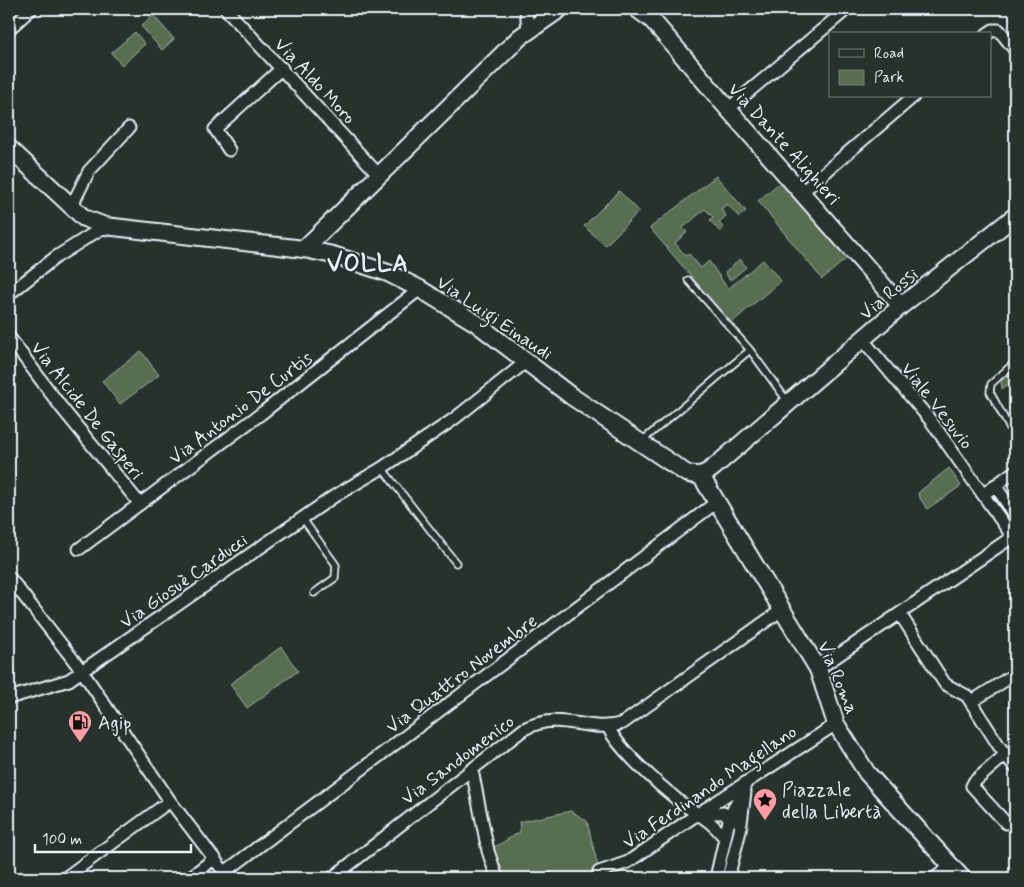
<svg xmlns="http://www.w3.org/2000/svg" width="1024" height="887" font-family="Mynerve,sans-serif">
<rect width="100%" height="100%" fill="#26332d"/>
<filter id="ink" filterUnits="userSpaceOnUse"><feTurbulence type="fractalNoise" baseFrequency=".02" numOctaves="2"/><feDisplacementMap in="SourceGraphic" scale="10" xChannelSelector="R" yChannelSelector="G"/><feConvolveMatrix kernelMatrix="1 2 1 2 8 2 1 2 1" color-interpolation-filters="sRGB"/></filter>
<g filter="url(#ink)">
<path fill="#596e51" stroke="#a0b0a4" d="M153,15l21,24 -12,11 -21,-24z
M135,32l10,12 -23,21 -11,-12z
M793,171l66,77 -37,31 -64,-78z
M716,176l30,35 -7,6 -12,-13 -6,5 5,7 -7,6 4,6 -3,4 -10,-12 3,-3 -8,-8 -22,19 4,4 -12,11 11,13 3,-2 12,14 8,-7 19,28 35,-29 18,21 -50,42 -81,-95z
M619,191l20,20 -34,35 -21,-20z
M740,259l6,8 -14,12h-3l-4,-7z
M141,351l18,24 -39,29 -18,-23z
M1015,369v10l-13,10 -1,-9z
M949,468l12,18 -34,23 -9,-14 1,-3z
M281,647l17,24 -51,37 -17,-24z
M571,811l16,10 12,50 14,-3 5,10h-131l1,-27 32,-19 -1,-10z"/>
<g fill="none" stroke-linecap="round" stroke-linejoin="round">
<g stroke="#e8f1f8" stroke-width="9">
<path id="lane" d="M688,280l62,70 38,52
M1015,362l-24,22 -1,8 25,46
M642,441l108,-91
M382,468l74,95
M303,519l33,46 -1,13 -21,15"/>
</g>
<g stroke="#e8f1f8" stroke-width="15">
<path id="street" d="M226,9l153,166
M526,9l2,21
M9,29l22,-20
M987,34l6,-4h6l16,20
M728,109l119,-100
M229,150l-14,-21 67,-61
M802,192l112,-96
M71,207l18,-36 40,-43
M9,294l47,-37 49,-31
M9,337l52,70 79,97
M863,340l68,81 84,119
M995,485l20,30
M984,494l31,-23
M79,549l183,-136 158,-124
M9,577l73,94 88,130 58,76
M900,614l45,70 22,12 32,50 16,21
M818,669l197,-134
M9,698l60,-18 13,-9 251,-174 49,-29 72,-49 73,-58
M971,702l44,-28
M608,727c11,23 52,59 72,75 18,13 30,17 45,36
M1006,754l-32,28 -2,4 34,37
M472,770l16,81 9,27
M700,813h23l11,7
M225,872l493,-371
M599,872l29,-10 71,-49 137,-89
M65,878l105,-77
M189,878l26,-20
M332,878l192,-149c38,-20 64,6 99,-6l160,-114
M716,878l14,-62 16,-33
M728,878l12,-47 5,-39
M935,878l16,-12"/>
</g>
<g stroke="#e8f1f8" stroke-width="20">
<path id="secondary" d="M637,9l15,11 76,89 173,197
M9,148l75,70 21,8 199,23 29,6 55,18 32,16 56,34 95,73 115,77c12,4 18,2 27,-5l188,-162 114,-90
M304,249l216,-212 40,-28
M701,476l117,193 18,55 31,49 95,105"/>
</g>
<path stroke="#e8f1f8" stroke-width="2" stroke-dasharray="5 4" stroke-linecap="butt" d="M540,878l9,-6 7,2 3,4
M578,878l12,-3"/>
<use href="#lane" stroke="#26332d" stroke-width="5.5"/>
<use href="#street" stroke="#26332d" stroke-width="11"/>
<use href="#secondary" stroke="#26332d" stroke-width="16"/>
</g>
</g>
<defs>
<g id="fuel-pin" transform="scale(1.25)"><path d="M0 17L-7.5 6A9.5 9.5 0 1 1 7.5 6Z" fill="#ff9aa2" stroke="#26332d"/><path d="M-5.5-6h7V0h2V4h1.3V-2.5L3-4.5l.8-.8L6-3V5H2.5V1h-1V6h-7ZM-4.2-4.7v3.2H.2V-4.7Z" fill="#111"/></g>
<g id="sight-pin" transform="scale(1.25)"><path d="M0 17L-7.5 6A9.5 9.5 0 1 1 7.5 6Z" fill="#ff9aa2" stroke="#26332d"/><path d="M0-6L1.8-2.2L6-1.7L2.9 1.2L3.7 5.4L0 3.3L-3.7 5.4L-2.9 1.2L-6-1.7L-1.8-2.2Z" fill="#111"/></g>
</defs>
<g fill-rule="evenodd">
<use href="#fuel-pin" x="80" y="722"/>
<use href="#sight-pin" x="765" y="800"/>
</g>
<g text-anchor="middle" stroke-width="4" stroke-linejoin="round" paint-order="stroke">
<g font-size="19" fill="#e8f1f8" stroke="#26332d">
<text transform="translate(316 80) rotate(47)" y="7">Via Aldo Moro</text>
<text transform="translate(785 143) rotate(48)" y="7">Via Dante Alighieri</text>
<text transform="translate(888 293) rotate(-40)" y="7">Via Rossi</text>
<text transform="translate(495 317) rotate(34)" y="7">Via Luigi Einaudi</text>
<text transform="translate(938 405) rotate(52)" y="7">Viale Vesuvio</text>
<text transform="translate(240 407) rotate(-37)" y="7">Via Antonio De Curtis</text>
<text transform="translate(88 410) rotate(52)" y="7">Via Alcide De Gasperi</text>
<text transform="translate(183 580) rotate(-35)" y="7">Via Giosuè Carducci</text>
<text transform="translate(461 673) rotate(-37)" y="7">Via Quattro Novembre</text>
<text transform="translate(839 677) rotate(67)" y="7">Via Roma</text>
<text transform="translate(457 759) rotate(-37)" y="7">Via Sandomenico</text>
<text transform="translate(709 786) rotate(-34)" y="7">Via Ferdinando Magellano</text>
</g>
<g font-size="19" fill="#e8f1f8" stroke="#26332d" text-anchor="start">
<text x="98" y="729">Agip</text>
<text x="782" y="796">Piazzale<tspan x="782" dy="22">della Libertà</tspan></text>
</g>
<g font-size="24" font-weight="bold" letter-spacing="1" fill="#e8f1f8" stroke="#26332d">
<text x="368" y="271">VOLLA</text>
</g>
</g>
<rect width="1024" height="887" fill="none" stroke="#26332d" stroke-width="30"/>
<rect x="15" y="15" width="994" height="857" fill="none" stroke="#e8f1f8" stroke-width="2" filter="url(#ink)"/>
<rect x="829" y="32" width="162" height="65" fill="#26332d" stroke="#747f7e"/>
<rect x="839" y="49" width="25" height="8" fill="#26332d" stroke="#747f7e"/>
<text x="874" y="58" font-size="15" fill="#e8f1f8">Road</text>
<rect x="839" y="70" width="25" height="15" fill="#596e51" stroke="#747f7e"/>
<text x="874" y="82" font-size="15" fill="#e8f1f8">Park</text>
<path d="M35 844v8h156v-8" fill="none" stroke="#e8f1f8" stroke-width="2.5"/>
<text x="42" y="844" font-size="15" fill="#e8f1f8" stroke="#26332d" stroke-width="4" paint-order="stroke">100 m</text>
</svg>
